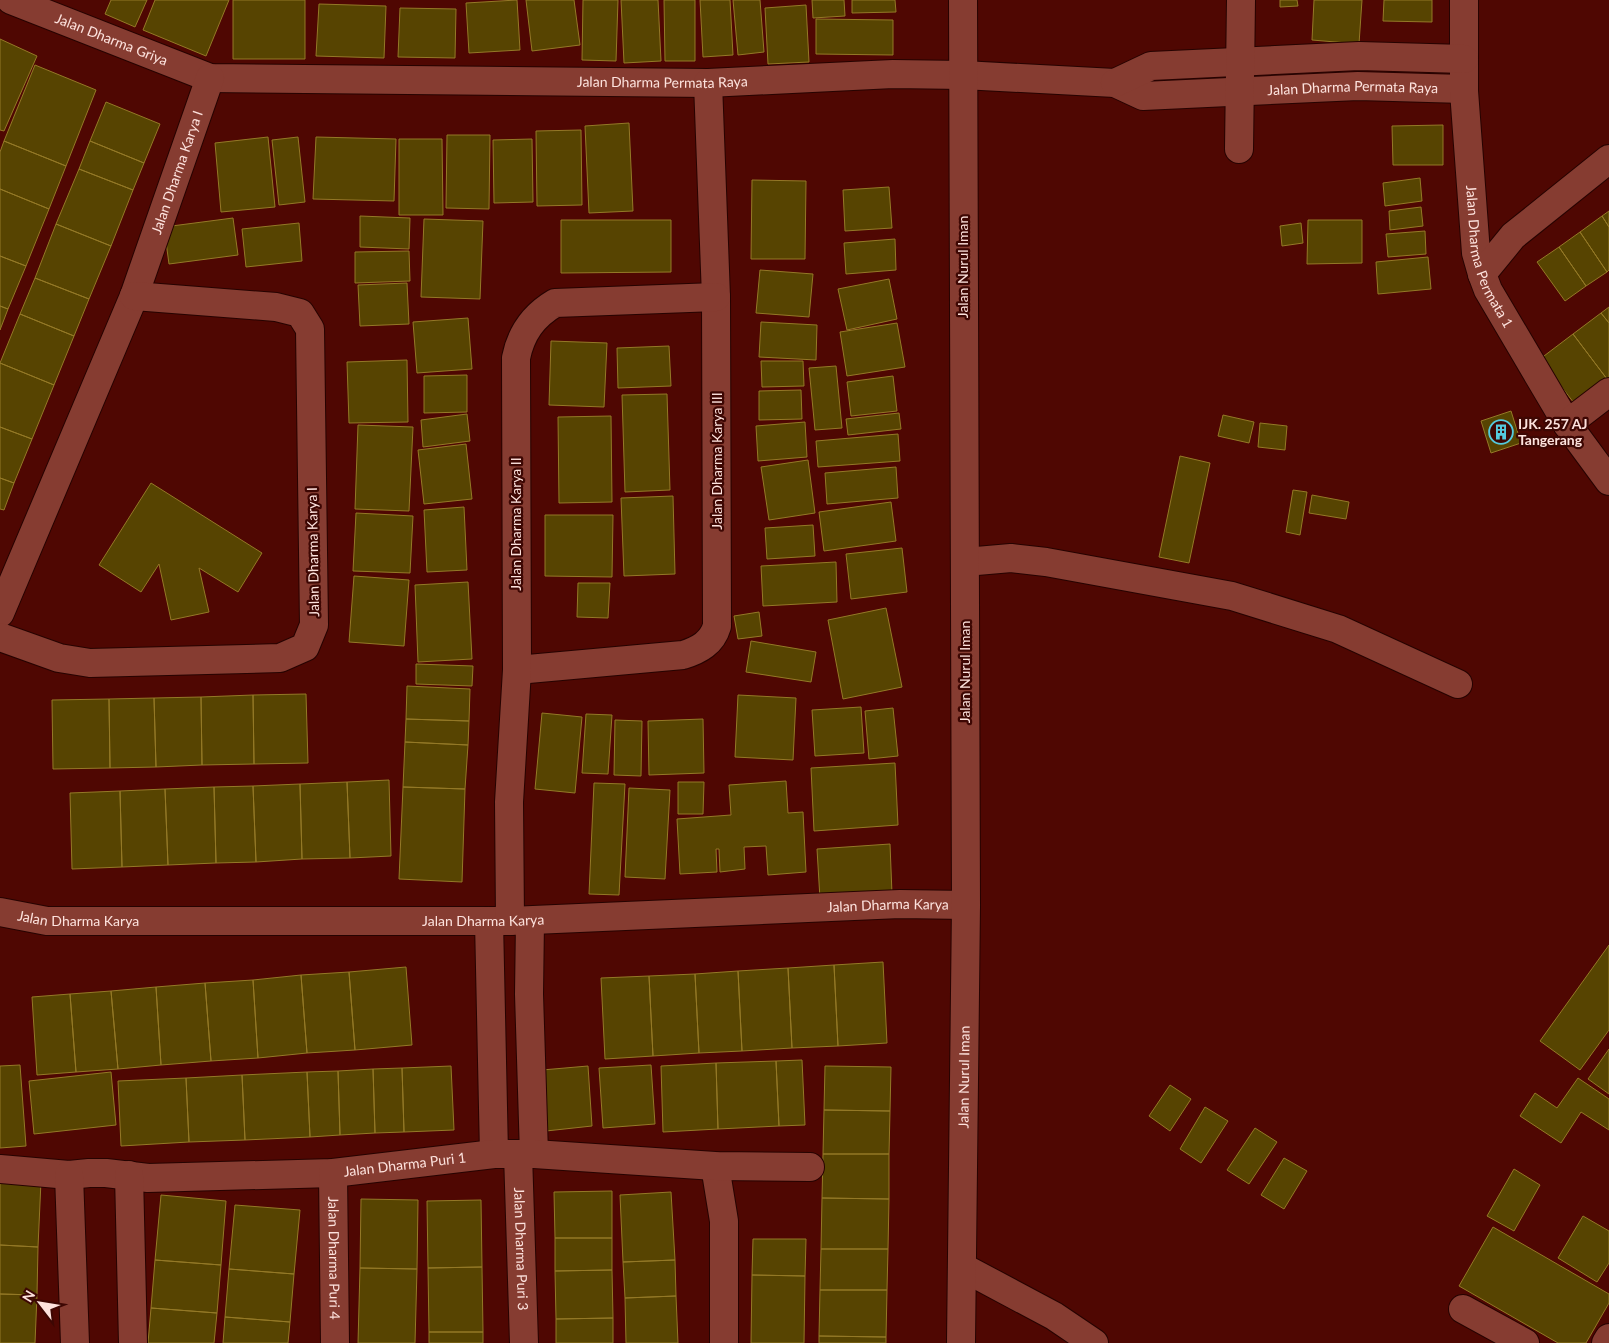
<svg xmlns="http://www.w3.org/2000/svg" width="1609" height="1343" font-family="Lato,sans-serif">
<rect width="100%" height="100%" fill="#4f0702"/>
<path fill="#574401" stroke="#947927" d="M111,0h36l-12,27 -30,-13z
M155,0h74l-23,56 -63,-26z
M233,0h72v59h-72z
M517,0l3,50 -51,3 -3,-50z
M526,0h48l6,45 -48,6z
M583,0h35l-2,61 -34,-1z
M621,0h37l3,61 -37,2z
M664,0h31v61h-30z
M700,0h30l3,55 -30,2z
M733,0h27l4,52 -26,3z
M812,0h32l1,16 -32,2z
M852,0h43l1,12 -44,1z
M1280,0h17l1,6 -18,1z
M1314,0h48l-3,44 -47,-4z
M1384,0h48v22l-49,-1z
M319,4l67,2 -2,52 -68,-2z
M806,5l3,57 -41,2 -3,-56z
M400,8l56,1 -1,49 -57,-1z
M816,19l77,1v35l-77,-1z
M0,39l37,17 -33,75 -4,-1z
M35,65l61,25 -30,76 -62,-25z
M106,102l54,22 -16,39 -54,-22z
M629,123l4,88 -44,2 -4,-87z
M1443,125v40h-50l-1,-39z
M581,130l1,75 -45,1 -1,-75z
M447,135h43l-1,74 -43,-1z
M268,137l7,70 -54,5 -6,-69z
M298,137l7,65 -26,3 -7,-65z
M316,137l80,2 -2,62 -81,-2z
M399,139h43l1,76h-44z
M532,139l1,63 -39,1 -1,-63z
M4,141l62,25 -17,43 -49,-20v-37z
M90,141l54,22 -11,27 -54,-21z
M79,169l54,21 -22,56 -55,-22z
M1420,178l2,23 -37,5 -2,-23z
M752,180l54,1 -1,78h-54z
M889,187l3,41 -47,3 -2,-41z
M0,189l49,20 -23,57 -26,-10z
M1421,207l2,19 -33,4 -1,-19z
M1609,211v16l-7,-11z
M360,216l50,2 -1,31 -49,-2z
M1602,216l7,11v43l-2,2 -27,-40z
M233,218l5,37 -69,9 -5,-37z
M424,219l59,2 -3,78 -59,-2z
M561,220h110v52l-110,1z
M1308,220h54v43l-55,1z
M299,223l3,38 -56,6 -4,-38z
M1301,223l2,20 -21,3 -2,-20z
M56,224l55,22 -22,53 -54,-21z
M1425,231l1,23 -38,3 -2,-23z
M1580,232l27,40 -21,14 -27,-39z
M895,239l1,31 -50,4 -2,-31z
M1559,247l27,39 -21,15 -28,-39z
M409,251l1,30 -55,2v-31z
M0,256l26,10 -18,43 -8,-3z
M1428,257l3,32 -53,5 -2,-32z
M760,270l53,4 -4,43 -53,-4z
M35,278l54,21 -15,37 -54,-22z
M889,279l8,40 -50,11 -9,-41z
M407,283l2,41 -49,2 -2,-41z
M0,306l8,3 -8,21z
M1609,307v16l-8,-10z
M1601,313l8,10v54l-2,2 -34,-45z
M20,314l54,22 -20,49 -54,-22z
M468,318l4,51 -55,4 -4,-51z
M761,322l56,3 -1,35 -57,-3z
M897,323l8,44 -58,9 -7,-44z
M1573,334l34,45 -33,24 -34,-44z
M551,341l56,2 -3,64 -55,-2z
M669,346l2,40 -53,2 -1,-40z
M407,360l1,62 -59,1 -2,-61z
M761,361h42l1,25 -42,1z
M0,363l54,22 -22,54 -32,-12z
M836,366l6,62 -27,2 -6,-62z
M467,375v37l-43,1v-37z
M893,376l4,35 -46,5 -4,-34z
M801,390l1,29 -43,1v-29z
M667,394l3,96 -45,2 -3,-97z
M1511,411l10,32 -30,10 -10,-32z
M899,413l2,16 -53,6 -2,-16z
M467,414l3,27 -47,6 -2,-27z
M1223,415l31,7 -5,21 -31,-7z
M611,416l1,86 -53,1 -1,-86z
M805,422l2,35 -49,4 -2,-35z
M1260,423l27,3 -2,24 -27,-3z
M358,425l55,2 -4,84 -54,-2z
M0,427l32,12 -18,44 -14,-5z
M898,434l2,27 -82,6 -2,-26z
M466,444l6,55 -48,5 -6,-54z
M1180,456l30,7 -21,100 -30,-6z
M808,460l7,53 -46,7 -8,-53z
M896,467l2,31 -71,6 -2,-31z
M0,478l14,5 -10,27 -4,-1z
M151,483l111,70 -24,39 -39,-24 10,44 -38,8 -12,-56 -18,28 -42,-27z
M1293,490l14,2 -7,43 -14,-3z
M1312,495l37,7 -3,17 -37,-6z
M673,496l2,78 -51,2 -3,-78z
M891,502l5,39 -72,10 -5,-39z
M464,507l3,63 -40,2 -3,-62z
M356,513l57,3 -3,57 -57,-2z
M545,515h68l-1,62 -67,-1z
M813,525l2,31 -48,3 -2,-31z
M902,548l5,44 -56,7 -5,-45z
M836,562l1,40 -74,4 -2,-40z
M354,576l55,4 -5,66 -55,-4z
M468,582l4,77 -54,3 -3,-77z
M578,583h32l-2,35 -31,-1z
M886,608l16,79 -59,12 -15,-79z
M759,612l3,24 -24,3 -4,-23z
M751,641l65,11 -5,30 -65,-10z
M416,664l57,2 -1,20 -56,-2z
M407,686l63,3 -1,32 -63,-2z
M306,694l2,69 -54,1 -1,-69z
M253,695l1,69 -52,1 -1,-68z
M738,695l58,3 -3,62 -58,-3z
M201,697l1,68 -46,2 -2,-69z
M154,698l2,69 -46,1 -1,-69z
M109,699l1,69 -57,1 -1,-69z
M861,707l3,46 -49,3 -3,-46z
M893,708l5,48 -29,3 -4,-48z
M542,713l40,4 -7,76 -40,-4z
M586,714l26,1 -4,59 -26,-1z
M406,719l63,2 -1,24 -63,-3z
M703,719l1,54 -55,2 -1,-54z
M615,720l27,1 -1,55 -27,-1z
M405,742l63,3 -3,44 -62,-2z
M895,763l3,62 -84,6 -3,-63z
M389,780l2,76 -41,2 -3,-76z
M786,781l2,32 15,-1 3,60 -38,3 -2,-29 -22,1 1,22 -25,3 -1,-23h-3l1,23 -37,2 -3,-55 54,-4 -2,-30z
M347,782l3,76 -48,1 -2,-75z
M678,782h26l-1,32h-25z
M594,783l31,1 -6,111 -30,-1z
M300,784l2,75 -46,3 -3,-76z
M253,786l3,76 -40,1 -2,-76z
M214,787l2,76 -48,2 -3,-76z
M403,787l62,2 -3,93 -63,-3z
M629,788l41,2 -5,89 -40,-2z
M165,789l3,76 -46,2 -2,-76z
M120,791l2,76 -50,2 -2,-76z
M890,844l2,50 -72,5 -3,-50z
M1609,945v85l-29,40 -40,-29z
M883,962l4,81 -49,3 -4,-81z
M834,965l4,81 -46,2 -4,-80z
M406,967l6,78 -57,5 -6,-78z
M788,968l4,80 -50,3 -4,-80z
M738,971l4,80 -43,2 -4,-79z
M349,972l6,78 -48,3 -6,-78z
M695,974l4,79 -46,3 -4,-80z
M301,975l6,78 -49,5 -5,-78z
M649,976l4,80 -48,3 -4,-81z
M253,980l5,78 -47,3 -6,-78z
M205,983l6,78 -50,4 -5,-78z
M156,987l5,78 -43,4 -7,-78z
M111,991l7,78 -42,3 -6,-78z
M70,994l6,78 -39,3 -5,-78z
M1609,1049v45l-21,-15z
M802,1060l3,65 -26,1 -3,-65z
M776,1061l3,65 -61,3 -2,-66z
M716,1063l2,66 -55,3 -2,-66z
M20,1065l6,81 -26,2v-82z
M651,1065l4,59 -52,4 -4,-60z
M451,1066l3,64 -50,2 -2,-64z
M588,1066l4,60 -46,5 -4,-61z
M825,1066l66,1 -1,44 -66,-1z
M402,1068l2,64 -29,1 -2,-64z
M373,1069l2,64 -35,2 -2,-64z
M338,1071l2,64 -30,2 -3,-65z
M111,1072l5,53 -82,9 -5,-53z
M307,1072l3,65 -65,3 -3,-65z
M242,1075l3,65 -56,2 -3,-64z
M186,1078l3,64 -68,4 -3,-65z
M1578,1078l31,21v31l-28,-18 -20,31 -41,-27 15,-23 22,15z
M1170,1085l21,14 -21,32 -21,-15z
M1205,1107l23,14 -27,42 -21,-14z
M824,1110l66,1 -1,43h-66z
M1255,1128l22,14 -28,42 -22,-14z
M823,1154h66v45l-67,-1z
M1284,1158l23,13 -23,38 -23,-14z
M1514,1169l26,16 -26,46 -27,-15z
M0,1180l41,1 -3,66 -38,-2z
M612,1191v47h-57l-1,-46z
M671,1192l4,68 -52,2 -3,-67z
M161,1195l65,6 -5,64 -66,-5z
M822,1198l67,1 -1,50h-67z
M361,1199l57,1 -1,69 -57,-1z
M481,1200l1,67 -54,1 -1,-67z
M235,1205l65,5 -6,64 -65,-5z
M1583,1216l26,15v32l-12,19 -39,-24z
M1493,1227l116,67v9l-23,40h-28l-99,-57z
M555,1238h57v32l-57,1z
M753,1239h53l-1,37 -53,-1z
M0,1245l38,2 -1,48 -37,-1z
M821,1249h67l-1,41h-67z
M155,1260l66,5 -4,48 -66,-5z
M675,1260l1,36 -51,2 -2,-36z
M482,1267l1,65h-54l-1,-64z
M360,1268l57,1 -2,74h-57z
M229,1269l65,5 -4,48 -65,-5z
M612,1270l1,48 -57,1 -1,-48z
M752,1275l53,1 -1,67h-53z
M820,1290h67l-1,47 -67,-1z
M0,1294l37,1 -2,48h-35z
M676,1296l2,47h-52l-1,-45z
M151,1308l66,5 -3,30h-66z
M225,1317l65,5 -2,21h-65z
M613,1318v25h-57v-24z
M429,1332h54v11h-54z
M819,1336l67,1v6h-67z"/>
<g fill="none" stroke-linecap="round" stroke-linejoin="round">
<g stroke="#260301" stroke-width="30">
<g id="minor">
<path id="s1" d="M11,0l199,78 498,5 185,-9 70,1 152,8 28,13 215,-10 106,3"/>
<path id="s2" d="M1464,0v91l12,162 6,21 6,16 79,134 42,57"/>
<path d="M1115,83l36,-17 208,-10 105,3"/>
<path d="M1239,149l2,-149"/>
<path d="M1482,274l31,-38 96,-77"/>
<path d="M1567,424l42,-32"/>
<path d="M965,562l46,-4 35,4 186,34 106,33 120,55"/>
<path id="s3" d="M0,613l134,-317 76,-218"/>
<path d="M0,637l59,21 31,5 190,-5 25,-11 9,-22 -4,-296 -10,-16 -24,-6 -142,-11"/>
<path d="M517,670l166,-15c16,-5 29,-12 34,-29l-1,-329 -8,-214"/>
<path id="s4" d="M0,912l47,9h463l390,-17 66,1"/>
<path d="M489,921l5,233"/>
<path d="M510,921l-1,-119 8,-132 -1,-312c5,-25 17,-42 39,-55l161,-6"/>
<path d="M530,921l-1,73 5,160"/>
<path id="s5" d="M518,1154l6,189"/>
<path d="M715,1166l9,55v122"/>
<path id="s6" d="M0,1169l69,6 20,-2h17l42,5 185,-5 161,-19h40l181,12 95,1"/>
<path id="s7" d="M333,1173l2,170"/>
<path d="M69,1175l6,168"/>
<path d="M129,1175l4,168"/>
<path d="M962,1267l92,49 40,27"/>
<path d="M1463,1309l62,34"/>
<path id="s8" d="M961,1343l5,-438 -3,-905"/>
<path d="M1606,1343l3,-5"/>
</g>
</g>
<use href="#minor" stroke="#863c31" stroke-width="28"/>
</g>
<defs>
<g id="building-ring" transform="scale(1.25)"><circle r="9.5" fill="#3d0703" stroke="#54cade" stroke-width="1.5"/><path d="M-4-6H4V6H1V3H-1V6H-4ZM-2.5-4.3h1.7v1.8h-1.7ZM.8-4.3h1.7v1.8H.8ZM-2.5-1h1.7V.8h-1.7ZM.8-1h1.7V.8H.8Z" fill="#54cade"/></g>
</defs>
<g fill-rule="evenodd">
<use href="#building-ring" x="1501" y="432"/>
</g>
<g text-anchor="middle" stroke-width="4.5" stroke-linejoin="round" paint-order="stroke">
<g font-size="14" fill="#fde2dd" stroke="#3d0703">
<text dy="5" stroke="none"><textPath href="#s1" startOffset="108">Jalan Dharma Griya</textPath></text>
<text dy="5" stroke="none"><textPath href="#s1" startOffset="666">Jalan Dharma Permata Raya</textPath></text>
<text dy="5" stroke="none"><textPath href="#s1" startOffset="1360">Jalan Dharma Permata Raya</textPath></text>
<text dy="5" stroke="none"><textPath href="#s3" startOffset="475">Jalan Dharma Karya I</textPath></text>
<text dy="5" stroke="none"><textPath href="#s2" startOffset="260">Jalan Dharma Permata 1</textPath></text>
<text transform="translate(963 267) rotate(-90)" y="5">Jalan Nurul Iman</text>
<text transform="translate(717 461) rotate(-90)" y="5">Jalan Dharma Karya III</text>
<text transform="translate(516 524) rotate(-90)" y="5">Jalan Dharma Karya II</text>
<text transform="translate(313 552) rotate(-91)" y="5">Jalan Dharma Karya I</text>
<text transform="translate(965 672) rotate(-90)" y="5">Jalan Nurul Iman</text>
<text dy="5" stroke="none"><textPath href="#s4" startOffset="889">Jalan Dharma Karya</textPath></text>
<text dy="5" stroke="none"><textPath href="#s4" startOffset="79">Jalan Dharma Karya</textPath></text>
<text dy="5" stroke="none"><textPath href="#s4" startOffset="484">Jalan Dharma Karya</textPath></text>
<text dy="5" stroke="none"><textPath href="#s8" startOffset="266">Jalan Nurul Iman</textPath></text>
<text dy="5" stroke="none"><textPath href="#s6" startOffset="406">Jalan Dharma Puri 1</textPath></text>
<text dy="5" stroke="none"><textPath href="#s5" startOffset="95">Jalan Dharma Puri 3</textPath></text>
<text dy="5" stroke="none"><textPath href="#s7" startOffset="85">Jalan Dharma Puri 4</textPath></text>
</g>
<g font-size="14" font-weight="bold" fill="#fde2dd" stroke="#3d0703" text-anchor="start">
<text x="1518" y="429">IJK. 257 AJ<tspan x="1518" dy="16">Tangerang</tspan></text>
</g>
</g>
<g transform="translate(40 1303) rotate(301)" stroke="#3d0703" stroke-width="4" paint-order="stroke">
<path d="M0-4L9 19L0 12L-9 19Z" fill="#fde2dd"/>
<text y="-8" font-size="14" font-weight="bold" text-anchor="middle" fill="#fde2dd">N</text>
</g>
</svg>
